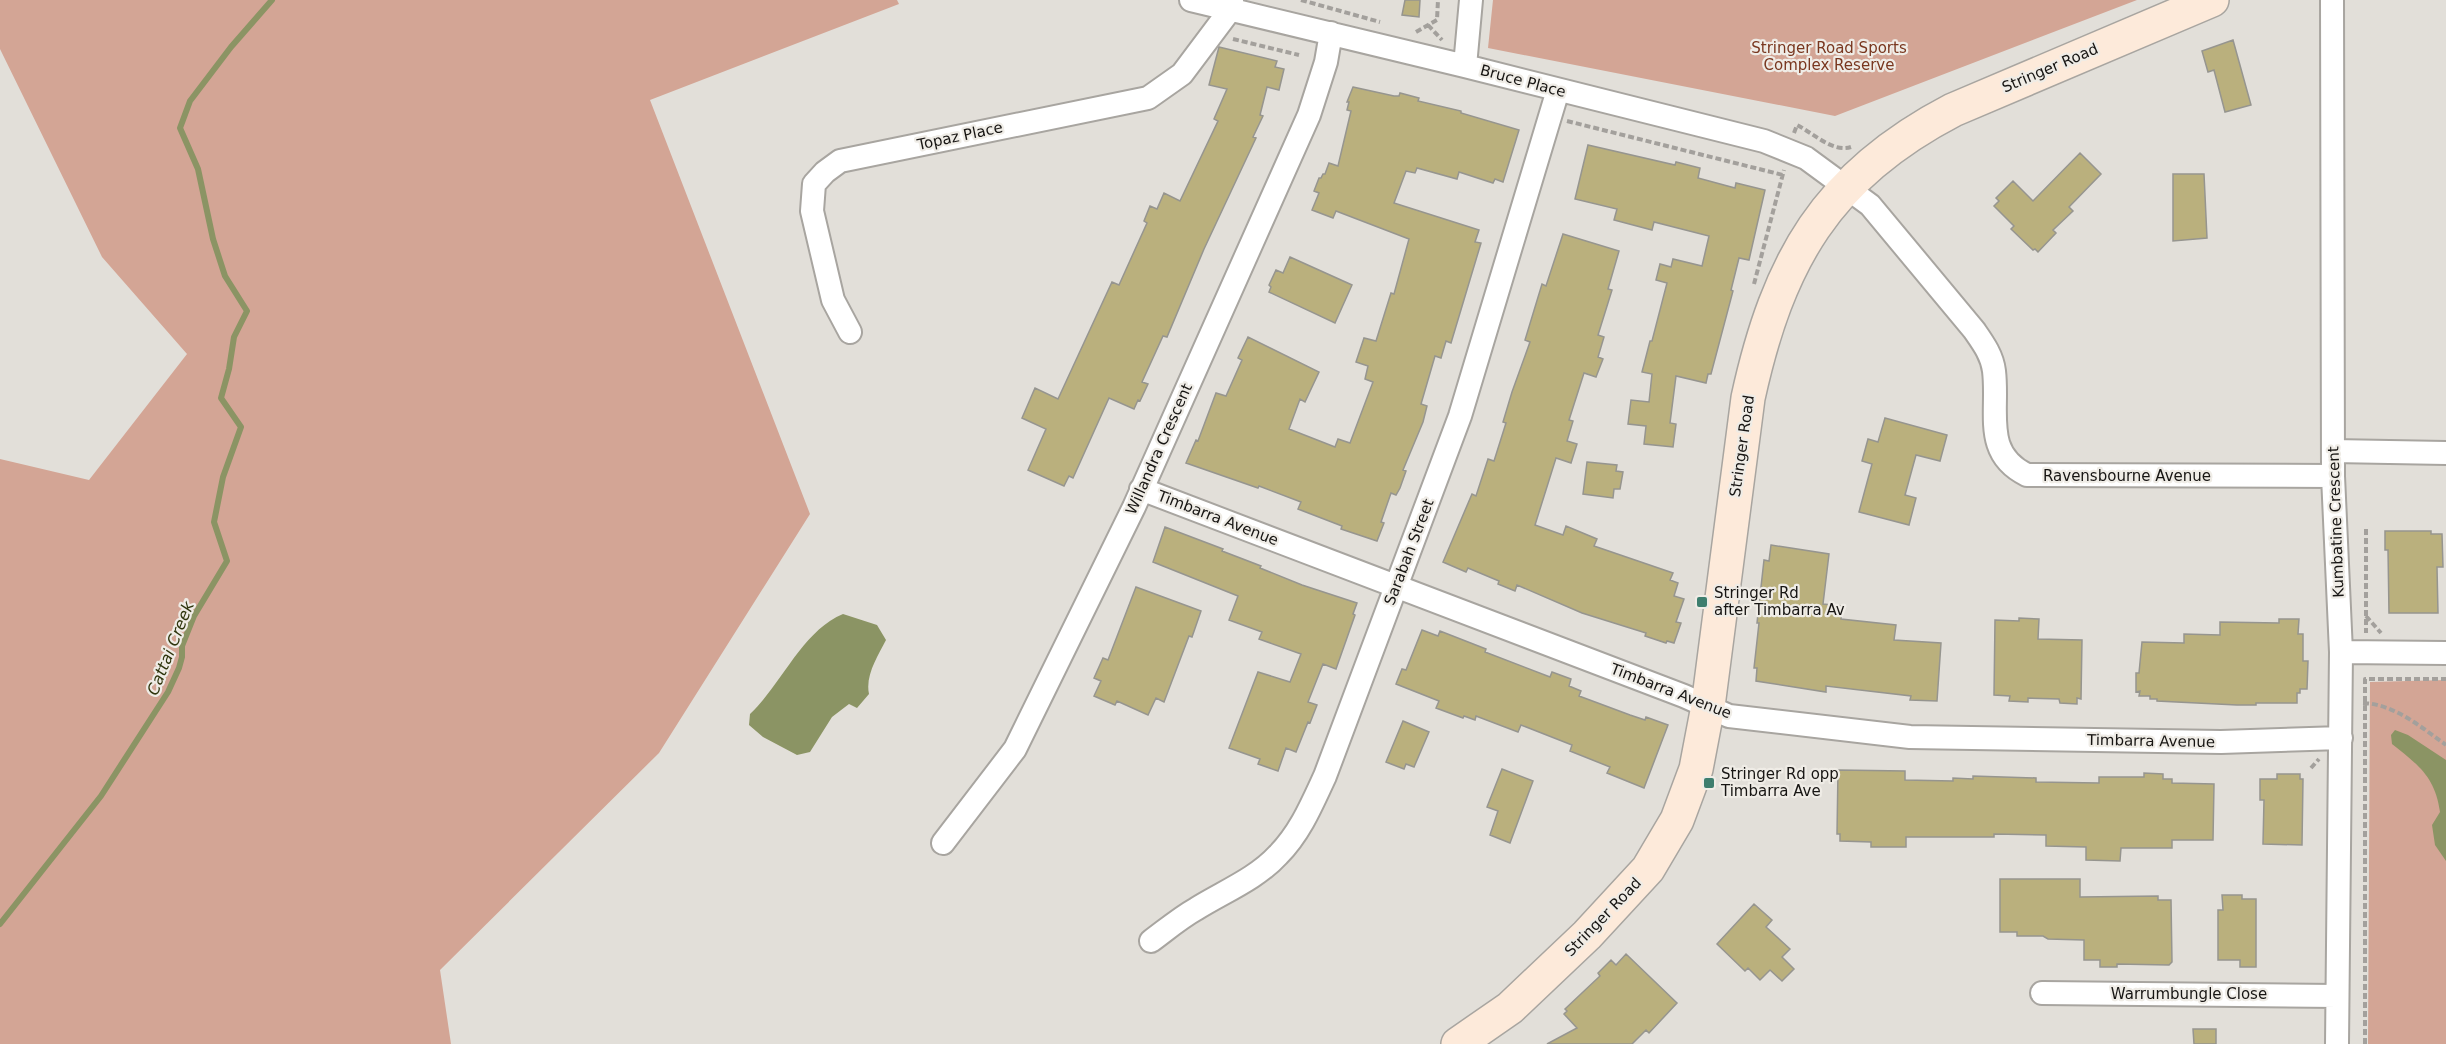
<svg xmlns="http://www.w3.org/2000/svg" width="2446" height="1044" font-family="'DejaVu Sans',sans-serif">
<rect width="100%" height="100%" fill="#e2dfd9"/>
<path fill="#d3a595" d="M0,0h897l2,4 -249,96 160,414 -151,239 -219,217 11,74h-451v-585l89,21 98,-126 -85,-97 -102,-208z
M1493,0h644l-302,116 -347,-68z
M2446,680v364h-78l2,-362z"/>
<path fill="#8b9464" d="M843,614l34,11 9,15c-8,16 -21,35 -17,54l-12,14 -8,-4 -17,13 -22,35 -13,3 -34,-18 -14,-12 1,-11c32,-30 52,-83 93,-100z
M2395,730l13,5 38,25v101l-11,-16 -3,-20 8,-13c-5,-36 -22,-47 -48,-68l-1,-9z"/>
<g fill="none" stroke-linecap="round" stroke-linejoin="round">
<path stroke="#8b9464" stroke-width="6" d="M0,924l101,-128 67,-104 11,-24 3,-11v-11l12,-30 33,-55 -13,-39 9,-45 18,-50 -20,-29 8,-29 5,-32 13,-26 -22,-35 -12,-37 -15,-70 -18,-41 10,-27 41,-54 41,-47"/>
</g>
<path fill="#bab07d" stroke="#96958f" stroke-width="1.5" d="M1405,0h15l-1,17 -17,-2z
M2233,40l18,65 -26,7 -11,-42 -6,2 -6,-21z
M1219,47l58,14 -2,6 9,2 -5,21 -12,-3 -7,28 3,1 -10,21 3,1 -52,111 -37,88 -4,-1 -21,46 6,2 -8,17 -2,-1 -4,9 -25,-11 -36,80 -4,-2 -5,10 -36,-16 18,-41 -24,-11 13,-30 23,11 54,-117 7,3 28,-62 -3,-2 6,-15 7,3 7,-16 16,8 38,-80 -4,-2 13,-30 -18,-4z
M1353,87l41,9h5l1,-3 19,5 -1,3 43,10v2l58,17 -16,52 -8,-3 -2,4 -34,-11 -2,7 -40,-11 -2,5 -9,-2 -12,32 85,27 -4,12 6,1 -30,100 -5,-2 -5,17 -6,-2 -14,48 6,2 -4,16 -20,48 3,1 -6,17 -4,7 -5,-2 -10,29 3,1 -7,18 -36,-12 1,-3 -44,-17 3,-7 -42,-16 -1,2 -72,-25 10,-23 2,1 18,-48 10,3 16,-36 -4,-2 10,-21 71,35 -14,30 -5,-3 -11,30 46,18 3,-8 12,4 23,-61 -8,-3 3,-13 -12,-4 8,-24 12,3 15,-48 3,1 15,-55 -73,-28 -3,7 -21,-8 7,-17 -5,-2 5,-13h2l2,-4h2l4,-11 9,3 13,-55 -4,-1 2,-8h-2z
M1588,145l87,20 1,-3 24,6 -2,10 37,10 1,-5 29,7 -16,70 -10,-2 -8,32 2,1 -22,83h-3l-2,9 -30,-7 -6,47 6,1 -3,23 -29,-3 2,-18 -18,-2 3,-24 18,2 3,-28 -10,-2 8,-31h2l15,-58 -11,-3 4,-16 11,3 2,-8 29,7 7,-30 -55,-14 -2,8 -38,-10 3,-11 -42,-10z
M2080,153l21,21 -32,33 4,4 -20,19 3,3 -18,19 -3,-3 -2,1 -22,-21 3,-3 -20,-20 5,-5 -3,-3 17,-17 20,20z
M2173,174h31l3,64 -34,3z
M1563,234l56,17 -11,38 4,1 -14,45 6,2 -6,20 5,2 -7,18 -12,-4 -15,47 4,1 -6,20 10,3 -6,19 -15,-5 -21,67 28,10 3,-9 31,13 -3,7 79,27 -3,7 8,3 -4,13 10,3 -8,23 5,1 -7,20 -7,-2 -1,2 -21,-7 1,-3 -64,-20 -65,-28 -2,6 -17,-7 1,-3 -31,-13 -2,4 -23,-10 29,-68 4,2 12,-37 6,2 12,-38 -3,-1 9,-30 18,-50 -5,-2 17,-56 4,2z
M1290,257l62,28 -17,38 -66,-31 2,-5 -2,-2 7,-15 7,3z
M1885,418l62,17 -7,26 -24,-6 -11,40 11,3 -7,27 -50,-13 13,-48 -10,-3 6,-22 10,3z
M1587,462l30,3 -1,6 7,1 -3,17h-6l-1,9 -30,-4z
M1165,527l58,22 -1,2 39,15 -1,2 42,17 55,18 -4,11 2,1 -19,54 -13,-5 -15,38 9,3 -7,18 -2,-1 -12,30 -10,-4 -8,23 -20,-7 2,-5 -31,-11 29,-76 32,10 11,-28 -42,-15 3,-7 -33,-12 9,-24 -85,-34z
M2385,531h46v3h11l1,33h-6l1,46h-49l-1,-63h-3z
M1771,545l58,9 -6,50 19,2 -1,13 55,6 -2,15 47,3 -4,58 -27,-1 1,-4 -85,-10v6l-70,-11 1,-13h-3l5,-45h-2l7,-63 5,1z
M1136,587l65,24 -9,26 -3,-1 -25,66 -8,-4 -8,17 -31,-14 -2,4 -21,-9 7,-15 -7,-3 9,-20 5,2z
M2019,618l20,1 -1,20 44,1 -1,59 -4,-1v6l-17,-1 -1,-4 -31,-1v4l-19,-1 1,-5 -16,-1 1,-75 24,1z
M2279,619h20l-1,15h5v27h5l-1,28h-7v4h-3v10h-41v2h-19l-80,-4v-2h-7v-3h-11l1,-5 -4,1v-19h3l3,-31 42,1v-9l36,1v-13l59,1z
M1422,630l16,6 2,-5 46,18 -1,3 65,25 2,-5 19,7 -2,7 12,5 -2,5 51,19 15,5 1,-3 22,8 -24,63 -37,-15 3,-6 -40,-16 2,-6 -51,-20 -3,7 -42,-16 -1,4 -11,-4 -1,2 -27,-10 3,-7 -43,-17 6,-15 4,1z
M1403,721l26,11 -15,35 -8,-3 -2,5 -18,-7z
M1502,769l31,12 -23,62 -20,-8 8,-24 -11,-4z
M1838,770l67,1v9l48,1v-3l20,1v-3l63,2v4l63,1v-6h45v-4l19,1v5h9v4l42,1 -1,56h-41v8h-51l-1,13 -34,-1v-13l-40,-1v-11l-52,-1v3h-88v10h-35v-5l-31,-1v-7h-3z
M2277,774h23v5h3l-1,66 -39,-1 1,-44h-4v-21h17z
M2000,879h80v18l78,-1v4h13l1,62 -3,3 -52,-1v3h-17v-7h-16v-20l-36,-1 -5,-3h-26v-4h-17z
M2222,895h20v4h14v68h-16v-7h-22v-50h5z
M1754,904l18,16 -6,7 24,22 -8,8 12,12 -12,12 -12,-11 -10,10 -12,-12 -3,3 -28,-27z
M1626,954l51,49 -28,30 -3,-3 -14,14h-85l30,-16 -13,-14 3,-3 -2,-2 35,-33 -2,-3 13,-13 5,5z
M2193,1029h23v15h-22z"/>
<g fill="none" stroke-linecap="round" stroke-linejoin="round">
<g stroke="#a8a5a0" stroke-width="26">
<path id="street" d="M1191,0l274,66 299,75 42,17 64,47 104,125c9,13 18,25 20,41 5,41 -12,82 33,104l306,1
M2332,0l1,476 8,176 -4,392
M1465,66l6,-66
M850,332l-17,-32 -21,-89 2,-27 11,-12 15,-11 308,-63 34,-24 48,-64 2,-10
M2333,451l113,2
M1141,489l543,207 45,20 181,21 311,5 120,-4
M2341,652l105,1
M943,843l72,-94 119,-242 175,-392 17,-53 5,-29
M1151,941c15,-11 29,-23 45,-32 27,-17 60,-30 82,-54 22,-22 34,-51 47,-79l135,-360 98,-326
M2042,993l295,3"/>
</g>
<g stroke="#a8a5a0" stroke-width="36">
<path id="secondary" d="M1458,1044l52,-36 77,-73 61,-66 29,-49 19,-51 12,-63 40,-308c30,-137 78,-222 205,-288l259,-110"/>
</g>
<path stroke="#a3a09c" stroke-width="4" stroke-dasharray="6 3" stroke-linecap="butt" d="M1301,0l79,22
M1428,25l14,15
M1416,32l21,-12 1,-20
M1233,39l66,16
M1567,121l216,54
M1794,133l3,-8c16,8 36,28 54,22
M1754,284l30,-114
M2366,529v104
M2366,616l15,17
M2363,703c31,1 58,24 83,42
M2311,768l8,-9
M2365,1044v-365h81"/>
<use href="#street" stroke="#fff" stroke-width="22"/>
<use href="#secondary" stroke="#fdeada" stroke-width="33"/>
</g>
<g fill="#3d7e6e" stroke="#efece6" stroke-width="2">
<rect x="1696" y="596" width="12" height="12" rx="3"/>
<rect x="1703" y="777" width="12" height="12" rx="3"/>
</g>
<g text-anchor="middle" stroke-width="4.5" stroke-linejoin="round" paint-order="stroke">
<g font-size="15" fill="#79371f" stroke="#efece6">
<text x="1829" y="53">Stringer Road Sports<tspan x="1829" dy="17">Complex Reserve</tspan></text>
</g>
<g font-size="15" fill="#171513" stroke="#efece6">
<text transform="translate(2050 68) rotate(-23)" y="5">Stringer Road</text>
<text transform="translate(1523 81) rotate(15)" y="5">Bruce Place</text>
<text transform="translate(960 136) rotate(-12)" y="5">Topaz Place</text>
<text transform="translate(1742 446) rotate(-82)" y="5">Stringer Road</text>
<text transform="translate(1159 449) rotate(-66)" y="5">Willandra Crescent</text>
<text x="2127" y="481">Ravensbourne Avenue</text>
<text transform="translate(1218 518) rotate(21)" y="5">Timbarra Avenue</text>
<text transform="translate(2336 522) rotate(-92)" y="5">Kumbatine Crescent</text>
<text transform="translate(1409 552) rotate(-69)" y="5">Sarabah Street</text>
<text transform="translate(1671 691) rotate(21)" y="5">Timbarra Avenue</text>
<text transform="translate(2151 741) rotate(1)" y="5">Timbarra Avenue</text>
<text transform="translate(1603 917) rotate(-46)" y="5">Stringer Road</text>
<text x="2189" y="999">Warrumbungle Close</text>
</g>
<g font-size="15" fill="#171513" stroke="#efece6" text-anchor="start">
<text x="1714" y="598">Stringer Rd<tspan x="1714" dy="17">after Timbarra Av</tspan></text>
<text x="1721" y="779">Stringer Rd opp<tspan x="1721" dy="17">Timbarra Ave</tspan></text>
</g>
<g font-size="16" font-style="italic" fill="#2f350d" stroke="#efece6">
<text transform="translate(170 648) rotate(-68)" y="6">Cattai Creek</text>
</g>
</g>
</svg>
